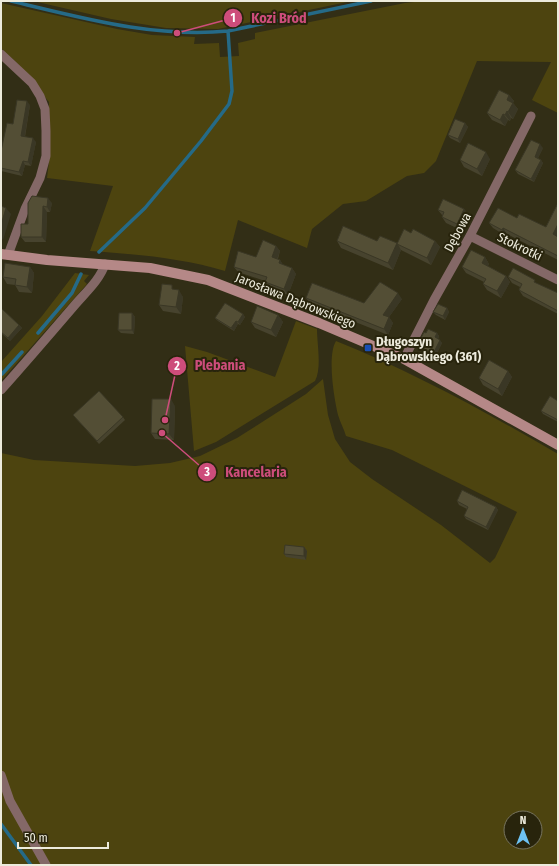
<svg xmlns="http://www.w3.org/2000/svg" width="559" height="866" font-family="'Fira Sans Condensed',sans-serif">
<rect width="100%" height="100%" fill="#322e16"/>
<path fill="#4d440f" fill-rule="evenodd" d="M33,1h319l-134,28 -52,-1 -55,-9z
M423,1h135v112l-26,-13 19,-38 -74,-1 -41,100 -12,12 -17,3 -41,25 -23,3 -31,25 -5,19 -69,-28 -13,51c-43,-13 -90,-17 -135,-20l23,-65 -66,-8 2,-16v-60l-32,-39 -16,-15v-45l116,26 35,6 43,2 -1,7 25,-1 1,14 19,-1 -1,-13 17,-4v-6l150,-30z
M75,273l14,2 -5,6 3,3 -86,97v-19l41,-46z
M296,321l21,8c0,15 5,39 -2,52l-99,61 -22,9 -9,-105 22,6 68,25z
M336,341c77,31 150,71 222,113v411h-557v-412l33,7 101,6 35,-3 30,-7 37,-18 69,-44 17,-15 5,36 7,24 15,23 22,17 69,46 49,38 5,-5 22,-46 -125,-62 -46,-14c-2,-7 -6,-14 -8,-21 -4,-17 -11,-59 -2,-74zM511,818h24v24h-24z"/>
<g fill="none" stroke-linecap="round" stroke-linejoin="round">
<path stroke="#256a87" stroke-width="3.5" d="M11,1c72,17 142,37 217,30l143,-30
M99,252l46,-44 56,-67 28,-37 3,-13 -4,-60
M38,333l34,-40 9,-19
M2,374l20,-22
M1,824l30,41"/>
<path stroke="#846867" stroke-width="9" d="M1,54l31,29 8,13 5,13 1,22v25l-6,22 -15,31 -17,46
M470,236l88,44
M404,359l30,-59 36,-64 61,-120
M1,390c25,-28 49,-56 73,-84 11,-13 26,-26 31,-42
M1,775l9,26 36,64"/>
<path stroke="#b58887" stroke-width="10" d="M1,254l46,6 103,8 58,12 111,43 85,36 154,86"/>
</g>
<path fill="#47432e" d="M509,95l5,6 -1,2 5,6 -5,10 -2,-1 -1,3 -2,-1 -3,6 -13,-6 -5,-7z
M30,105l-5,32 11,5 -5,24 -6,-1 -3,11 -21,-5v-20l12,-27z
M465,123l3,4 -8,16 -10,-5 -2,-3z
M543,148l-5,10 3,2 2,3 -9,19 -16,-8 -3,-4z
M490,159l-8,17 -18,-9 -4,-7z
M28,203h24l-2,9h-3l-1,30h-21l-4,-5 7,-13z
M558,203v57l-51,-26 -1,2 -13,-8 -4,-5 28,-5 29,9z
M464,209l4,5 -7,16 -15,-7 -4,-6v-2l-4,-5z
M411,233l24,8 5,6 -9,18 -30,-15 -8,20 -52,-22 -4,-7h40l20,2z
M276,246l4,5 -2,8 2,1 3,5 9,3 4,6 -8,21 -19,-7 -4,-6v-1l-27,-9 -4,-5 22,-10z
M485,257l4,7 -1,2 18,10 4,6 -9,16 -14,-8 -4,-6 1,-2 -18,-9 -4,-6z
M30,267l4,6 -2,20 -13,-1 -4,-7 -8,-1 -4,-7z
M508,277l30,7 20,9v21l-35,-18 -4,-6 1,-3 -8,-4z
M175,290l8,7 -2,17 -18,-3 -4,-6z
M306,298l58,5 38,-4 -13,18 4,6 -5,12 -78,-31z
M1,308l18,17 3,3 -12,13 -9,-8z
M447,308l2,4 -4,8 -9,-5 -3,-3z
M132,313l3,4 -1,17 -13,-1 -3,-3z
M243,314l2,3 -5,8 -2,-1 -4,7 -16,-10 -3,-3z
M278,315l5,7 -7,15 -21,-9 -4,-6z
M426,333h11l2,3 -1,3 4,4 -7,14 -16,-8 -2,-3z
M508,371l4,6 -10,19 -19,-11 -4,-7z
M558,401v21l-15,-8 -2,-3z
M175,406l-1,34 -19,-1 -4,-6z
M73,415l50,2 2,3 -26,24z
M457,501l39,6 2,3 -10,20 -22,-11 -2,-3 3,-7 -8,-4z
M304,547l3,4 -1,9 -20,-3 -2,-3z"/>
<path fill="#3a3725" d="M509,95l5,6 -3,5 -4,-6z
M27,101l3,4 -6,35 -3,-4z
M513,103l5,6 -5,10 -5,-7z
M507,111l4,7 -1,3 -5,-6z
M503,114l5,6 -3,6 -5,-6z
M465,123l3,4 -8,16 -2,-4z
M33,138l3,4 -5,24 -3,-4z
M540,144l3,4 -6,12 -2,-3z
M486,152l4,7 -8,17 -5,-7z
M541,160l2,3 -9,19 -3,-3z
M23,161l2,4 -3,11 -3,-4z
M48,198l4,5 -2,9 -3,-5z
M43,206l4,6 -1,30 -4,-5z
M6,208l5,6 -8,26 -2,-3v-12z
M464,209l4,5 -7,16 -4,-6z
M558,224v14l-5,-4z
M503,228l4,6 -1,2 -4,-6z
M435,241l5,6 -9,18 -4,-7z
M397,243l4,7 -8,20 -5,-7z
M276,246l4,5 -4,11 -4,-5z
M485,257l4,7 -3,5 -4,-6z
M280,260l4,6 -5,-3z
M30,267l4,6 -2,20 -5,-6z
M292,268l4,6 -8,21 -4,-6z
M506,276l4,6 -9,16 -4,-7z
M179,290l4,7 -2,17 -5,-7z
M398,293l4,6 -13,18 4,6 -5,12 -4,-6 -1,-14z
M447,308l2,4 -4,8 -2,-4z
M132,313l3,4 -1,17 -2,-4z
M243,314l2,3 -5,8 -2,-3z
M278,315l5,7 -7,15 -5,-7z
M236,321l2,3 -4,7 -3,-3z
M19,325l3,3 -12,13 -2,-3z
M437,333l2,3 -2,4 -2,-3z
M440,340l2,3 -7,14 -2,-3z
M508,371l4,6 -10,19 -4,-7z
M171,399l4,7 -1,34 -5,-6z
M496,507l2,3 -10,20 -2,-3z
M304,547l3,4 -1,9 -2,-4z"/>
<path fill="#534e35" stroke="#3a3725" d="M499,90l10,5 -2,5 6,3 -5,9 -1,-1 -2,4 -2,-1 -3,6 -13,-7z
M17,100l10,1 -6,35 12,2 -5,24 -5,-1 -4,11 -18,-4v-17l6,-28 6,1z
M455,119l10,4 -7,16 -10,-4z
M531,140l9,4 -5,13 6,3 -10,19 -16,-9z
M468,143l18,9 -9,17 -17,-9z
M32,196l16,2 -1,9 -4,-1 -1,31h-21v-13h7v-21z
M443,199l21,10 -7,15 -15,-7 2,-5 -6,-2z
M558,203v21l-5,10 5,3v19l-55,-28 -1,2 -13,-7 9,-15 19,10 2,-4 27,13z
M1,206l5,2 -5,17z
M343,226l34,15 3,-5 17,7 -9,20 -51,-22z
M404,229l7,4 2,-4 22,12 -8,17 -30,-14z
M263,240l13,6 -4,11 8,3 -1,3 13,5 -8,21 -19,-7 2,-5 -33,-10 4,-16 18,6z
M471,250l14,7 -3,6 24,13 -9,15 -14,-7 3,-5 -24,-12z
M5,263l25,4 -3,20 -12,-2 1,-6 -13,-2z
M513,268l22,12 -1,2 24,11v18l-39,-21 3,-6 -14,-7z
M380,282l18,11 -15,22 6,2 -5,12 -78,-31 6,-15 52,20z
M162,284l10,1v4l7,1 -3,17 -17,-2z
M225,303l18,11 -5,8 -2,-1 -5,7 -16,-10z
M438,304l9,4 -4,8 -10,-4z
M257,306l21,9 -7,15 -20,-8z
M1,308l18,17 -11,13 -7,-6z
M119,313h13v17h-14z
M428,329l9,4 -2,4 5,3 -7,14 -16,-8 7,-14 2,1z
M489,360l19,11 -10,18 -19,-11z
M99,391l24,26 -26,24 -24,-26z
M550,396l8,5v19l-17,-9z
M152,399h19l-2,35 -18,-1z
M462,490l34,17 -10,20 -22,-11 4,-9 -11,-6z
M285,545l19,2v9l-20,-2z"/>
<rect fill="#1a4fb4" stroke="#28240c" stroke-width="1.5" x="364" y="344" width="8" height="8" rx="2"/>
<g text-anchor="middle" stroke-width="4" stroke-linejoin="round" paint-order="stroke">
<g font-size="13" fill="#edebdc" stroke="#28240c">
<text transform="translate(457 232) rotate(-62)" y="5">Dębowa</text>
<text transform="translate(520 246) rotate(26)" y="5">Stokrotki</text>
<text transform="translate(296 300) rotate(22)" y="5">Jarosława Dąbrowskiego</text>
</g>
<g font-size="13" font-weight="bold" fill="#edebdc" stroke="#28240c" text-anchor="start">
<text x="376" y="346">Długoszyn<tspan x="376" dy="15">Dąbrowskiego (361)</tspan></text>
</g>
</g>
<path fill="none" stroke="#cd4d7b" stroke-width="1.5" d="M177 33L233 18M165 420L177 366M162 433L207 472"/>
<g fill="#cd4d7b" stroke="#28240c" stroke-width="1.5">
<circle cx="177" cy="33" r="4"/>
<circle cx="165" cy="420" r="4"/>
<circle cx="162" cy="433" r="4"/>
<circle cx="233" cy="18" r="10"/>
<circle cx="177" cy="366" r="10"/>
<circle cx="207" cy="472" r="10"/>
</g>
<g font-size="12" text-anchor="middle" font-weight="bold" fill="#fff">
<text x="233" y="22">1</text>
<text x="177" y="370">2</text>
<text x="207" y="476">3</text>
</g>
<g font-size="14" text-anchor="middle" font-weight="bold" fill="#cd4d7b" stroke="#28240c" stroke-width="4" stroke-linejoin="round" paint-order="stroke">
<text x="279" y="23">Kozi Bród</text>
<text x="220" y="370">Plebania</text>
<text x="256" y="477">Kancelaria</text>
</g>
<rect width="559" height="866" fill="none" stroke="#edebdc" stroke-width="4"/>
<g transform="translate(523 830)"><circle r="19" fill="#28240c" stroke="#77745f"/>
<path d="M0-3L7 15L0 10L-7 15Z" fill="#6dc2f3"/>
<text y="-6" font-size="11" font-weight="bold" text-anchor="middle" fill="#edebdc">N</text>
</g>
<path d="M18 842v6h90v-6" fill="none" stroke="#edebdc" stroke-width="2"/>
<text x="24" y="842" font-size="12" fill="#edebdc" stroke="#28240c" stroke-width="3" paint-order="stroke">50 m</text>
</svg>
